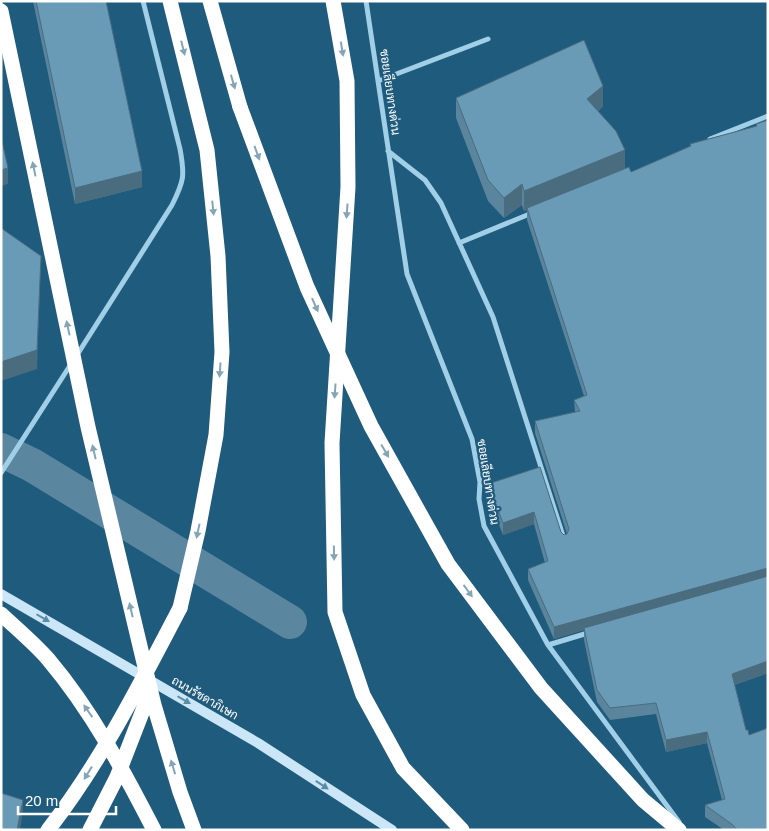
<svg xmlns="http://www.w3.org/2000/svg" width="769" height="831" font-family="Arial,Sarabun,sans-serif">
<rect width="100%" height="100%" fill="#1f5b7c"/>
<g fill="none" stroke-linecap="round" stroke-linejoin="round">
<path stroke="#5a86a0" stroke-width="34" d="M1,450l31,15 258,157"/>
<path stroke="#a1cfe7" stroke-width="5" d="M366,1l41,273 65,165 8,43 -1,17 5,27 64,119 131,177
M378,81l110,-42
M710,139l58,-23
M388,151l37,29 16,23 52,114 71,222
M459,243l73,-30
M77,355l95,-150c12,-24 13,-29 8,-56l-37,-148
M1,473l70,-109
M548,645l40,-12"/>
<path stroke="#cbe6f6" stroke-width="10" d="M1,594l257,149 134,87"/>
<path stroke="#fff" stroke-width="15" d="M170,1l37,149 11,106 4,96 -6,83 -18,96 -18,77
M210,1l30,106
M333,1l14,80 1,106 -16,256 3,169 28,83 40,73 59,62"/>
<path stroke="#fff" stroke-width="15" d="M1,11l87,416 66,278 26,87 14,38
M240,107l67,180 64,139 77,138 93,124 102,112 36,30
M1,614c16,15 33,29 47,45 44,52 75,111 106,171
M48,830c53,-68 92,-146 132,-222
M90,830l27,-53 33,-85"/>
</g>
<path fill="#5a859d" d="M33,1h73l36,186 -67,17z
M456,98l147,8 -5,5 27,57 6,4 59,-26v-2l66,-18v-2l12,-4v553l-34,12 34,145h-44l-19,-13v-12l17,-5 -15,-57 -41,9 -10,-38 -46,6 -13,-18 -13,-62v-10l-30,9 -26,-59v-11l17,-6 -11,-39 -31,11 -15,-39v-12l52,-17 21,65 3,3 3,-1 -32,-101v-12l40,-9 -1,-12 10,-4 -57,-176v-10l-3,1 -2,-6 -18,13 -16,-17 -32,-83z"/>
<path fill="#4a6c7f" d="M603,86v20l-16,14v-21z
M625,150v20l-98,38v2l-3,1v-20z
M8,168v16l-7,2v-16z
M142,171v16l-67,17v-16z
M522,184v21l-18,13v-20z
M41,256l-4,113 -36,12v-19z
M534,512v12l-31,11v-12z
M767,567v12l-183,49v2l-30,9v-12z
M768,661v12l-36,13v-12z
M707,732v11l-41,9v-12z
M23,800v11l-3,19h-3z"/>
<path fill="#699bb6" stroke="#4a6c7f" d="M36,1h70l36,170 -67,17z
M584,40l19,46 -16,13 29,32 9,19 -101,41 -2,-7 -18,14 -16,-18 -32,-82z
M768,120v448l-214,59 -26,-58 20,-8 -14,-49 -31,11 -15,-39 52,-17 21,65 3,3 3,-1 2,-5 -34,-108 45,-10 -6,-11 13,-5 -60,-187 102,-41 2,5 60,-26 -1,-2 67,-18 -1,-2z
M1,137l7,31 -7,2z
M1,228l40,28 -4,94 -36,12z
M768,576v85l-36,13 14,56h2l1,5 19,-7v102h-31l-4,-5 -28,-20 20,-6 -18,-67 -41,8 -10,-37 -46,5 -13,-18 -13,-62z
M1,793l22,7 -6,30h-16z"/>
<defs><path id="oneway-solid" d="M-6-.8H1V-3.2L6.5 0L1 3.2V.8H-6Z" transform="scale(1.25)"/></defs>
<g fill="#84a5b7">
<use href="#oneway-solid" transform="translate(183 48) rotate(76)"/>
<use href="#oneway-solid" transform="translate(342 49) rotate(81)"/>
<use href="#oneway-solid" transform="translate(233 82) rotate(74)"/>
<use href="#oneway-solid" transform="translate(257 153) rotate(70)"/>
<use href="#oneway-solid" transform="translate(34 169) rotate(-102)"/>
<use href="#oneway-solid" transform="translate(213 208) rotate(84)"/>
<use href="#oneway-solid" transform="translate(347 211) rotate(94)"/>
<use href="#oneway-solid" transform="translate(315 305) rotate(66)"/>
<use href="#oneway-solid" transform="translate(68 328) rotate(-102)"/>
<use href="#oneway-solid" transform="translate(220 370) rotate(94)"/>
<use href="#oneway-solid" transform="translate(335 391) rotate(94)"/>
<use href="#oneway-solid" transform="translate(385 451) rotate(60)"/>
<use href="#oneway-solid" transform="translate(94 452) rotate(-103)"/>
<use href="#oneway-solid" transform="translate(198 531) rotate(102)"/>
<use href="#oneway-solid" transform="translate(334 553) rotate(89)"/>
<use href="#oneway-solid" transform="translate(468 591) rotate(54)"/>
<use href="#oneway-solid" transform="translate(131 610) rotate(-103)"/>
<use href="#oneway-solid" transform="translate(88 711) rotate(-125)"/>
<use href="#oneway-solid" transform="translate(173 767) rotate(-107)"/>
<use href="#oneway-solid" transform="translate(88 773) rotate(122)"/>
</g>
<g fill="#5b8ca7">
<use href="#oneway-solid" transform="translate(43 618) rotate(30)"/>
<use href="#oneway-solid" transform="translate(184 700) rotate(30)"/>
<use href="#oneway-solid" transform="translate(322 785) rotate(33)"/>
</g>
<g text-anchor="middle" stroke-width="4.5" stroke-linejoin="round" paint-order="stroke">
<g font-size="12" fill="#fff" stroke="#1f5b7c">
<text transform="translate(390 92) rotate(82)" y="4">ซอยเลียบทางด่วน</text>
<text transform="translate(488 482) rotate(81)" y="4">ซอยเลียบทางด่วน</text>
<text transform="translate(205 698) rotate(30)" y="4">ถนนรัชดาภิเษก</text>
</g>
</g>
<rect width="769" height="831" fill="none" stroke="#ffffff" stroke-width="5"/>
<path d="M18 806v8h98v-8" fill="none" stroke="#ffffff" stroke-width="2.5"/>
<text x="25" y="806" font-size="15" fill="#ffffff" stroke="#1f5b7c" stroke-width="4" paint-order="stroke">20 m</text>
</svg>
